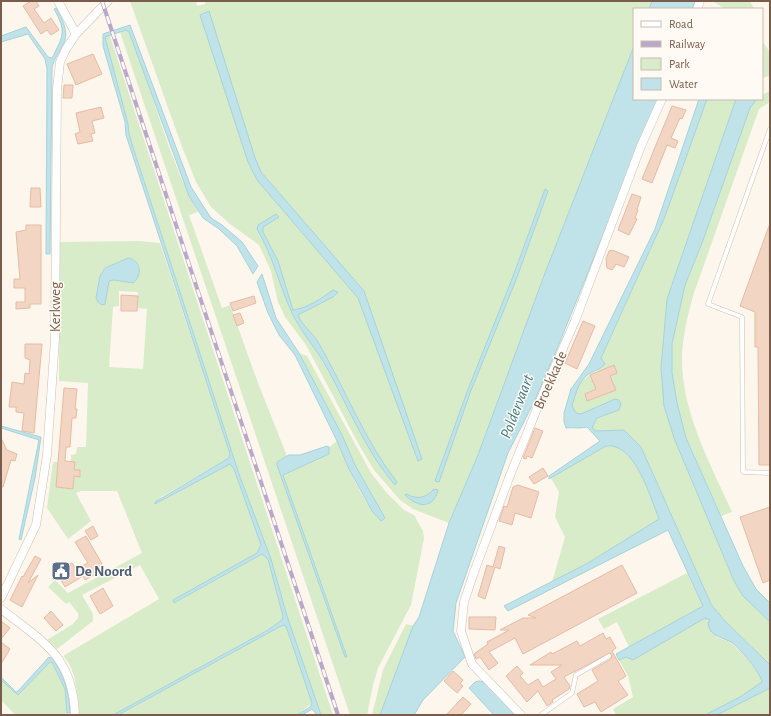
<svg xmlns="http://www.w3.org/2000/svg" width="771" height="716" font-family="'Alegreya Sans',sans-serif">
<rect width="100%" height="100%" fill="#fdf6ec"/>
<path fill="#d8ecc9" fill-rule="evenodd" d="M130,1h66l1,5 8,-2v-3h447l-3,8h-15v37l-89,227 -67,182 -29,68 -36,-14 -13,-9 -26,-30 -15,-25 -53,-100 -21,-28 -7,-15 -7,-31 -12,-26 -29,-21 -19,-17 -15,-25 -15,-38z
M712,1h38l4,8h-28z
M126,30l3,2c24,59 38,124 69,180l-9,3 33,93 8,-3 28,78 29,73 -10,6 70,194 -64,-181 46,-21v-7l8,-6c12,27 23,58 44,80l4,-3 -30,-53 -12,-28 -44,-84 8,3 64,117 16,20 17,17 10,5 9,16 1,7 -13,67 -33,63 -5,17 -6,30h-17l-230,-683z
M110,35v1l223,679h-12l-34,-99 -16,-57 -32,-85 -110,-340 -1,-10 -22,-78 -2,-9z
M762,41l8,11v24l-8,2z
M770,91v11l-11,7 -65,184c-6,20 -11,42 -12,63 -1,55 28,107 50,156l-11,4 -35,-78 -9,-35 -5,-30v-29l13,-59 17,-42 48,-135 7,-9h5v-4z
M707,99h29l-69,200 -6,69 13,70 60,143 9,15 27,26v43l-46,-45 -13,-16 -70,-157 -17,-17 -29,1 -3,-3 5,-10 22,-8 -38,4 -5,-1 -4,-7c5,-19 7,-27 26,-35l3,-13 63,-139z
M139,241l21,2 70,211 -1,4 -68,39 -5,7 74,-41 4,6 28,76 -5,8 -84,48 2,2 87,-49 6,5 15,57 -1,4 -14,10 -155,85h-35c0,-18 -1,-45 -15,-59l96,-57 -19,-34 -58,30 11,19v7l-36,28 -10,-9 26,-16 5,-6v-5l-9,-11 -3,2 -18,-17 7,-7 13,13 74,-40 -25,-62h-36l-5,2 15,28 -23,18 -21,-31 6,-46h18v-7l5,-1 1,-7h9l2,-64 -29,-2 1,-139zM128,258c7,1 9,4 12,10l-7,15 -19,-3 -5,1 -1,3 -4,-16zM119,291l19,1v16l9,1 -4,60 -34,-2 4,-60 6,-1z
M606,445c29,-3 44,52 53,74l-71,44 -36,19 13,-45 -10,-20 4,-25 -8,-14z
M687,573l16,33 -74,41 -12,-25 -13,7 -6,-10z
M705,617l5,3 6,17c5,2 11,3 15,6 8,6 32,31 30,40l-21,14 -35,18h-89l-3,-6 20,-12 -5,-21 -9,-16z
M406,624l7,2 -33,89h-8l11,-45z
M283,625l3,1 26,77 -15,12h-179z
M50,662h2l13,27 2,26h-52l-14,-15v-20l17,15z
M770,688v27h-53z"/>
<path fill="#bfe3e8" stroke="#a5d3da" d="M652,1h43l-3,8h-43z
M56,8c6,11 14,24 7,37 -4,8 -9,13 -11,23l-2,186h-4l1,-185 -2,-10 -17,-25 -27,8v-6l25,-9 22,30 4,1c11,-22 15,-26 2,-49z
M209,11l46,147 6,14 103,119 58,168 -4,2 -60,-163 -101,-118 -9,-18 -48,-147z
M130,25l61,162 20,31 11,7 20,17 16,24 -5,8 -16,-28 -18,-17 -16,-11 -14,-22 -60,-164 -3,-2 -21,7 23,87 1,10 4,13 106,327 32,85 16,57 34,99h-4l-5,-6 -10,6h-5l13,-8 2,-4 -26,-77 -3,-1 -165,90h-5l155,-85 14,-10 1,-4 -15,-57 -6,-5 -88,49 -1,-3 84,-47 4,-8 -27,-76 -4,-5 -75,40v-2l74,-44 1,-4 -104,-319 -1,-13 -22,-76v-12z
M634,46v53h24l-99,245 -25,58 -26,51 -52,150 -3,28 12,26 -42,43 -9,15h-34l33,-89 6,-9 30,-94 29,-68 67,-182z
M699,99h8l-43,120 -63,139 4,6c-8,8 -13,7 -19,12 -8,7 -11,20 -14,30l4,7 5,1 34,-15 4,1 2,4 -2,6 -22,8 -5,10 4,3 28,-1 17,17 70,157 13,16 46,45v23l-53,27h-12l35,-18 22,-15c-2,-10 -22,-34 -31,-40 -11,-6 -21,-5 -23,-19l2,-3 -5,-2 -72,42 -7,-3 -7,3 -3,-6 87,-48 -35,-76 -160,81 -4,-5 84,-43 71,-44c-9,-22 -24,-77 -53,-73l-57,33v-3l51,-35 -13,-14c-8,2 -13,0 -21,1l-2,-6v-9l7,-24 18,-25 66,-135z
M736,99h21l-7,9 -48,135 -17,42 -13,59v29l5,30 9,35 57,128 13,23 14,14v19l-27,-26 -9,-15 -60,-143 -10,-32 -3,-38 6,-69z
M545,189l3,2 -32,89 -46,113 -31,89 -4,-1 32,-89 45,-113z
M276,214l3,3 -16,10v5l15,29 15,49c15,-2 29,-12 40,-20l5,2 -5,5 -35,18c4,11 15,18 20,27 27,46 46,98 79,140l-2,3c-32,-37 -48,-83 -72,-124 -10,-16 -23,-31 -31,-48 -13,-28 -19,-57 -35,-84l1,-4z
M128,258c13,2 15,17 5,25l-19,-3 -5,1 -4,23 -3,1 -4,-3 -2,-4 4,-22 5,-8z
M262,274l14,44 23,35 44,84 12,28 30,53 -4,3 -9,-10 -23,-42 -12,-28 -42,-86 -16,-20 -11,-22 -11,-31z
M1,426l40,11 -6,41 -14,62 -2,-1 20,-99 -38,-12z
M327,446l2,1v7l-46,21 64,182h-2l-68,-192v-3l12,-7h11z
M434,489l4,1c-5,20 -21,17 -33,5l2,-1c10,6 19,4 27,-5z
M49,657l4,2c11,17 16,33 17,54h-3l-2,-24 -13,-27h-2l-32,33 -17,-15v-3l15,15 2,-1z
M479,681l5,1 33,33h-23l-25,-27 6,-6z"/>
<path fill="#f3d5c3" stroke="#e6bba3" d="M31,1h5l3,5 -5,3 10,14 7,-5 8,12 -8,5 -4,-5 -6,4 -18,-28z
M93,54l9,20 -26,11 -9,-21z
M64,85h9l-1,13h-9z
M672,106l14,4 -4,9 -2,-1 -9,20 7,3 -3,7 -8,-3 -15,38 -10,-4z
M101,107l3,11 -12,3 3,12 -4,1 2,7 -15,3 -3,-10 5,-2 -4,-19z
M31,188h9l1,19h-11z
M632,194l9,3 -4,13h1l-3,8 2,1 -8,16 -11,-5z
M26,225h15v79h-11v4l-14,1v-7h9v-14h-11v-9h6l-4,-47 10,-2z
M769,226l1,239h-11l-1,-118h-3v-35l-15,-6z
M612,250l17,7 -5,10 -8,-3 -4,6 -5,-2 -1,-9 3,-8z
M121,295l17,1 -1,15h-16z
M254,296l2,7 -23,8 -3,-8z
M240,313l4,10 -7,3 -4,-11z
M583,321l12,5 -18,43 -12,-6z
M25,344h17l-8,89 -12,-2 2,-18 -8,-1v-5h-7l3,-25 12,2 1,-11 4,1 1,-14 -5,-2z
M614,365l3,8 -7,3 6,14 -29,11 -2,-7 11,-5 -6,-14z
M64,388l13,1 -2,20h2l-1,9h-4l-2,29h-4l-1,14 10,1 -1,8h6v7l-6,-1 -1,13 -17,-2z
M535,428l8,3 -11,27 -5,-2 -1,3 -3,-1z
M1,438l6,12 10,4 -2,7 -4,-1 -8,27h-2z
M543,468l5,8 -14,8 -5,-7z
M518,485l21,7 -8,26 -16,-5 -3,12 -13,-4 5,-15 3,1 6,-20z
M770,507v73l-7,3 -23,-66z
M93,526l5,10 -7,4 -6,-9z
M86,536l19,33 -20,11 -2,-4 -18,11 -9,-16 16,-8 4,6 12,-6 -13,-21z
M499,546l6,2 -5,21 -5,-2 -10,32 -7,-3 9,-31 6,2z
M35,556l6,3 -13,24 10,-8 -16,32 -12,-7 12,-24 1,1z
M622,565l15,28 -114,61 -8,-16 -26,14 9,11 -9,7 -9,-13 -4,2 -2,-5 14,-10 -1,-2 22,-12h-9l23,-12h13l-8,-3z
M103,588l10,18 -13,8 -10,-18z
M51,611l12,14 -7,6 -12,-13z
M469,617h27l-1,13 -26,-1z
M1,621l9,7 -9,11z
M603,633l3,6 4,-2 6,11 -4,3 14,25 -8,5 10,14 -27,17 -6,-10 -11,5 -7,-13 21,-13 -6,-11 19,-11 1,-3 -2,-3 -46,24 6,9 -1,3 -17,11 1,2 -6,4 -9,-15 -11,11 -21,-26 11,-10 6,7 -3,3 8,9 10,-6 5,8 13,-8 -5,-7 11,-7h-32l21,-13 1,2 25,-13 3,5z
M1,642l9,7 -9,15z
M453,671l10,9 -3,4 3,2 -6,7 -13,-12z
M463,697l8,7 -10,11h-15z"/>
<g fill="none" stroke-linecap="round" stroke-linejoin="round">
<g stroke="#d1beb0" stroke-width="5">
<path id="lane" d="M770,129l-62,175 34,13 1,155 27,1
M541,715l31,-22 4,-18 33,-19"/>
</g>
<g stroke="#d1beb0" stroke-width="9">
<path id="street" d="M58,1l18,33
M697,9l3,-8
M1,598l35,-73 11,-70 8,-116 2,-250 3,-27 6,-13 10,-15 32,-33
M1,609c42,33 72,47 74,106
M521,715l-49,-51 -11,-33 3,-29 9,-27 36,-97 33,-82 33,-75 66,-175 21,-47"/>
</g>
<use href="#lane" stroke="#fff" stroke-width="4"/>
<use href="#street" stroke="#fff" stroke-width="8"/>
<g stroke="#b9a8c9" stroke-width="4">
<path id="rail" d="M102,1l236,714"/>
</g>
<use href="#rail" stroke="#fffaf3" stroke-width="2.5" stroke-dasharray="8" stroke-linecap="butt"/>
</g>
<defs>
<g id="civic-square" transform="scale(1)"><rect x="-9" y="-9" width="18" height="18" rx="4" fill="#5c6f8a" stroke="#fffaf3"/><path d="M-.6-6.5H3V-4.5H.6V-3L4-1V1h2V6H-6V1h2V-1L-.6-3ZM-1.2 2.5V6h2.4V2.5Z" fill="#fff"/></g>
</defs>
<g fill-rule="evenodd">
<use href="#civic-square" x="61" y="571"/>
</g>
<g text-anchor="middle" stroke-width="3" stroke-linejoin="round" paint-order="stroke">
<g font-size="15" fill="#7a5c4d" stroke="#fffaf3">
<text transform="translate(55 307) rotate(-90)" y="5">Kerkweg</text>
<text transform="translate(550 380) rotate(-66)" y="5">Broekkade</text>
</g>
<g font-size="15" font-weight="bold" fill="#4e5e75" stroke="#fffaf3" text-anchor="start">
<text x="75" y="576">De Noord</text>
</g>
<g font-size="16" font-style="italic" fill="#437c86" stroke="#fffaf3">
<text transform="translate(516 406) rotate(-69)" y="6">Poldervaart</text>
</g>
</g>
<rect width="771" height="716" fill="none" stroke="#7a5c4d" stroke-width="4"/>
<rect x="633" y="8" width="130" height="92" fill="#fffaf3" stroke="#cabbb1"/>
<rect x="641" y="21" width="20" height="6" fill="#ffffff" stroke="#cabbb1"/>
<text x="669" y="28" font-size="12" fill="#7a5c4d">Road</text>
<rect x="641" y="41" width="20" height="6" fill="#b9a8c9" stroke="#cabbb1"/>
<text x="669" y="48" font-size="12" fill="#7a5c4d">Railway</text>
<rect x="641" y="58" width="20" height="12" fill="#d8ecc9" stroke="#cabbb1"/>
<text x="669" y="68" font-size="12" fill="#7a5c4d">Park</text>
<rect x="641" y="78" width="20" height="12" fill="#bfe3e8" stroke="#cabbb1"/>
<text x="669" y="88" font-size="12" fill="#7a5c4d">Water</text>
</svg>
